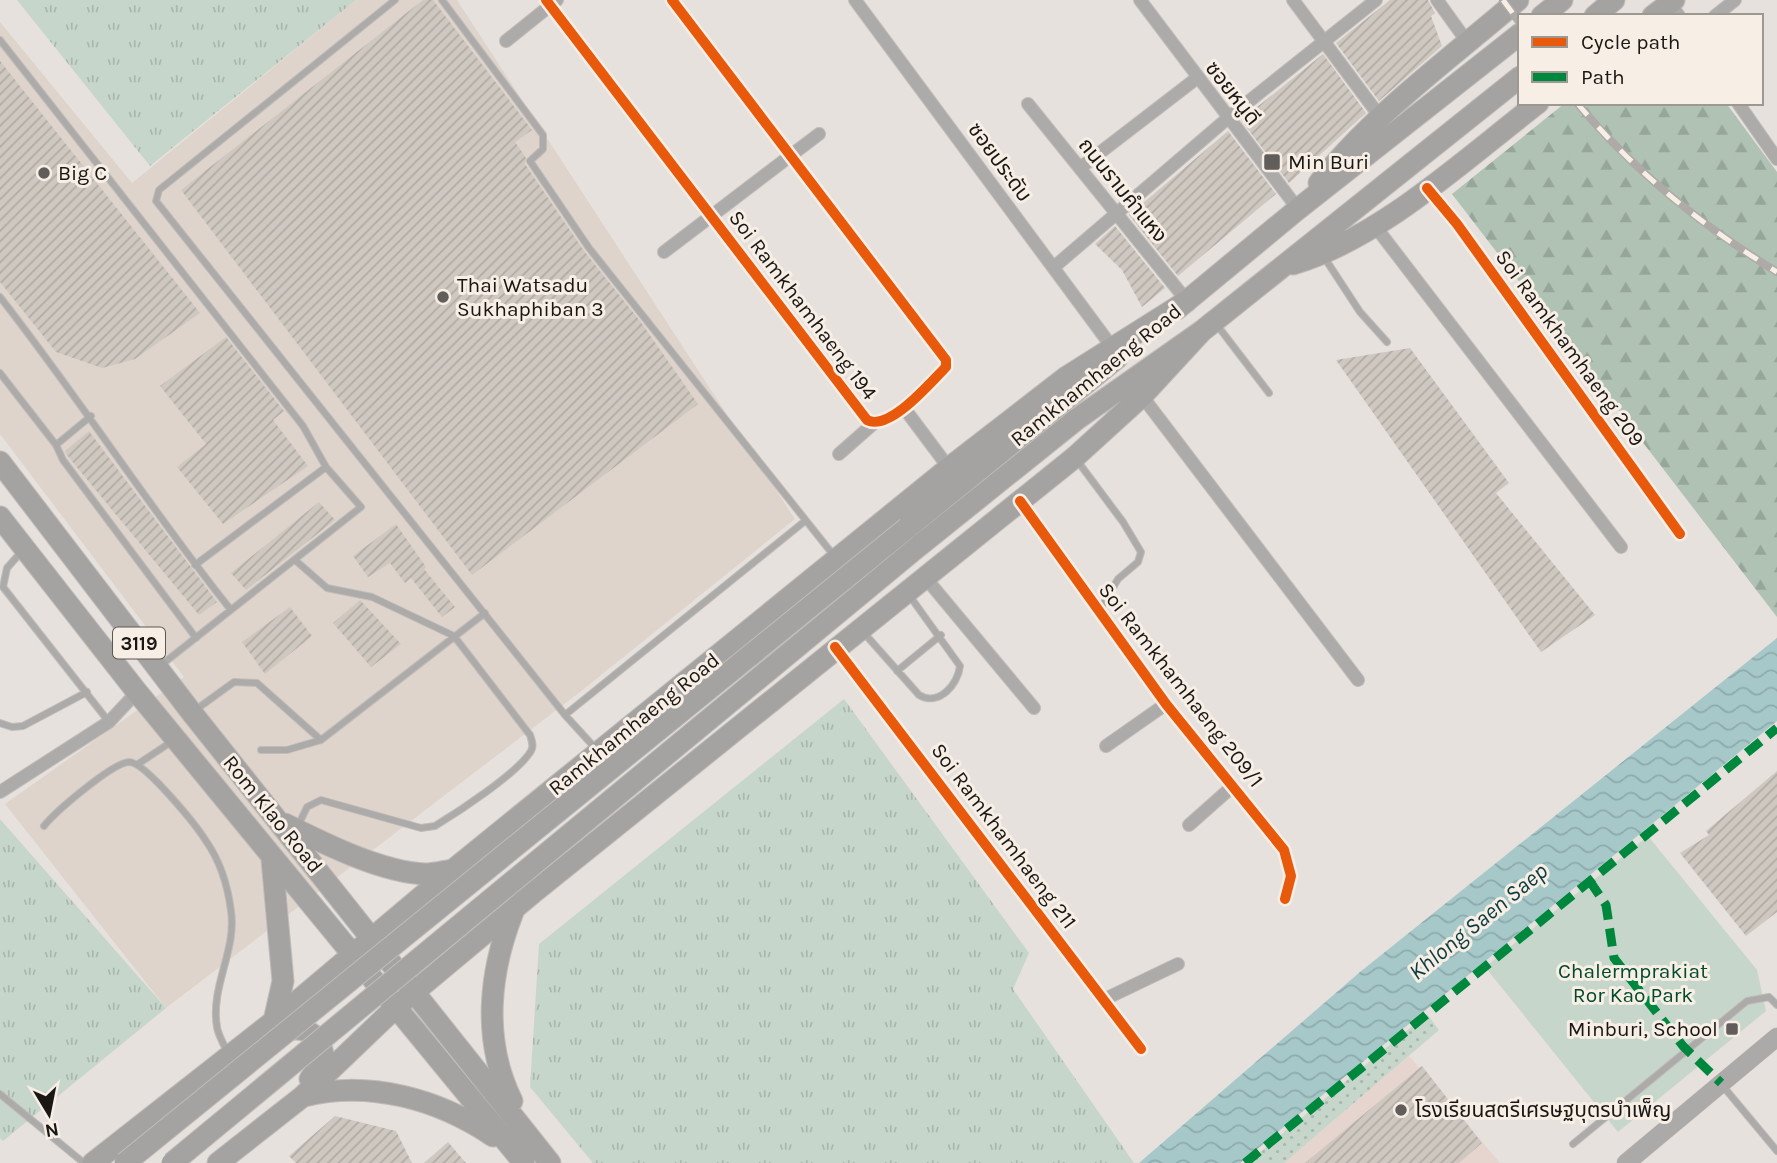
<svg xmlns="http://www.w3.org/2000/svg" width="1777" height="1163" font-family="Karla,'Noto Sans Thai',sans-serif">
<defs>
<pattern id="grass-tufts" width="24" height="20" patternUnits="userSpaceOnUse" patternTransform="scale(1.75)"><rect width="24" height="20" fill="#c7d6ca"/><path d="M3 7l-1-3M5 7V3M7 7l1-3M15 17l-1-3M17 17v-4M19 17l1-3" fill="none" stroke="#aab7ad"/></pattern>
<pattern id="forest-firs" width="22" height="20" patternUnits="userSpaceOnUse" patternTransform="scale(1.75)"><rect width="22" height="20" fill="#b0c2b4"/><path d="M5 1l3.5 6h-7zM16 11l3.5 6h-7z" fill="#97a69a"/></pattern>
<pattern id="garden-dots" width="8" height="8" patternUnits="userSpaceOnUse" patternTransform="scale(1.75)"><rect width="8" height="8" fill="#c7d6ca"/><path d="M2 2h.1M6 6h.1" fill="none" stroke="#aab7ad" stroke-width="1.8" stroke-linecap="round"/></pattern>
<pattern id="water-waves" width="16" height="10" patternUnits="userSpaceOnUse" patternTransform="scale(1.75)"><rect width="16" height="10" fill="#a6c8c9"/><path d="M0 5q4-4 8 0t8 0" fill="none" stroke="#8eabac"/></pattern>
<pattern id="building-hatch" width="6" height="6" patternUnits="userSpaceOnUse" patternTransform="scale(1.75)"><rect width="6" height="6" fill="#cfc8c1"/><path d="M-1 1l2-2M0 6l6-6M5 7l2-2" fill="none" stroke="#b1aba5"/></pattern>
</defs>
<rect width="100%" height="100%" fill="#e6e1dd"/>
<path fill="#ded4cb" d="M356,0h101l338,519 -215,173 -414,316 -161,-204 179,-127 -184,-243v-412l132,161z"/>
<path fill="#e5d5ce" d="M1409,1056l91,107h-216z"/>
<path fill="url(#grass-tufts)" d="M17,0h339l-206,166z
M844,699l185,254 -16,36 121,174h-541l-63,-76 9,-143z
M0,819l166,189 -163,133 -3,-3z"/>
<path fill="url(#forest-firs)" d="M1565,103h161l51,69v445l-325,-423z"/>
<path fill="#c7d6ca" d="M1648,836l109,134 9,41 -148,121 -133,-165z"/>
<path fill="url(#garden-dots)" d="M1427,1014l12,16 -155,133h-37z"/>
<path fill="url(#water-waves)" d="M1777,638v83l-537,442h-101l221,-191z"/>
<path fill="url(#building-hatch)" d="M423,0h10l99,130 -17,12 11,16 -1,6 59,87 56,70 58,83 -226,171 -291,-385z
M1390,0h38l7,13 -4,3 11,30 -63,55 -43,-58z
M1323,54l43,59 -77,70 -48,-63z
M0,61l200,252 -65,46 -33,9 -46,-16 -56,-70z
M1228,131l48,63 -98,82 -49,-61z
M1115,226l50,62 -23,19 -20,-37 -27,-26z
M226,337l58,74 -11,9 35,46 -85,58 -46,-57 29,-23 -46,-58z
M1410,348l99,135 -13,10 99,122 -54,37 -205,-292z
M89,431l128,171 -18,13 -133,-161 -1,-3z
M319,502l16,18 -89,70 -15,-17z
M396,524l30,43 -2,2 31,38 -13,10 -31,-39 -6,5 -15,-20 -22,14 -15,-21z
M360,600l41,44 -30,23 -38,-44z
M290,607l22,29 -47,38 -23,-32z
M1777,771v141l-31,24 -66,-83 29,-18 -3,-4z
M1422,1066l60,77 -23,20h-154z
M335,1116l61,15 16,32h-116l-7,-7z
M448,1142l18,21h-42z"/>
<g fill="none" stroke-linecap="round" stroke-linejoin="round">
<g stroke="#c0bcb9" stroke-width="8">
<path id="service" d="M395,0l-236,190 -3,11 409,514 32,35
M442,0l101,135v14l-13,12 59,87 246,309
M0,40l303,386 23,41
M1324,257l36,55 27,30
M0,297c80,102 150,212 231,313
M1217,325l52,68
M0,373l56,72 7,15 133,178
M56,445l35,-29
M1076,459l47,63 18,30 -3,10 -20,17 -19,32
M23,550l-16,18 -4,19 106,135
M295,560l32,28 45,9 82,39 76,99c2,6 4,11 1,16 -13,22 -73,61 -96,75l-14,2 -100,-28 -14,7 -10,21
M864,633l55,62c20,12 39,-11 41,-29l-51,-71
M160,666l201,-159 -35,-40 -131,98
M897,671l44,-36
M194,711l40,-29 23,1 64,57
M565,715l240,-194
M0,723l12,4 11,-1 64,-34
M261,750h26l34,-10 164,-127
M138,764l33,-22
M44,826c11,-14 68,-63 85,-64 16,0 67,63 77,79 14,20 22,46 25,70 6,39 -21,76 -14,116 1,8 7,17 10,25
M1722,1085l55,66
M0,1094l84,69
M1573,1144l174,-143 22,-4 8,8"/>
</g>
<g stroke="#c0bcb9" stroke-width="14">
<path id="minor" d="M546,0l321,420c22,12 63,-37 79,-53v-7l-274,-360
M855,0l257,347
M1140,0l158,209
M1293,0l88,118
M1437,0l31,43
M1670,3l9,13
M1715,16l20,-16
M506,41l51,-41
M1738,103l39,56
M1028,104l159,197
M1080,168l117,-90
M1427,188l30,36 223,310
M1375,226l246,321
M664,252l155,-118
M1054,267l174,-149 148,-118
M1142,396l216,284
M904,408l45,60
M839,454l34,-30
M1020,501l146,203 118,146 7,26 -6,23
M924,576l110,132
M835,647l306,402
M1106,746l60,-42
M0,792l109,-70 28,-30
M1189,825l44,-39
M1105,999l73,-35"/>
</g>
<g stroke="#c0bcb9" stroke-width="19">
<path id="secondary" d="M1626,1163l151,-126"/>
</g>
<g stroke="#c0bcb9" stroke-width="23">
<path id="primary" d="M1542,16l20,-16
M1595,16l19,-16
M1653,16l21,-16
M1319,183c55,-70 132,-125 199,-183
M1293,264c88,-26 172,-105 245,-161
M1177,309l121,-100 222,-175
M0,462l192,251 358,450
M0,517l137,175 387,471
M907,528l210,-170
M920,545l157,-126 125,-88 318,-254
M285,824c38,19 98,49 141,50 9,0 19,-3 27,-4
M272,860l11,121 -9,40
M278,1033c25,-10 42,-1 46,26l-14,20
M304,1096c66,-16 134,3 189,40
M512,1101c-30,-61 -23,-128 1,-189
M93,1163l181,-142 179,-151 496,-402 116,-90 122,-77
M218,1163l84,-66 93,-89 139,-116 541,-435 67,-61 60,-65"/>
</g>
<use href="#service" stroke="#acabaa" stroke-width="6"/>
<use href="#minor" stroke="#acabaa" stroke-width="12"/>
<use href="#secondary" stroke="#acaaa8" stroke-width="18"/>
<use href="#primary" stroke="#a5a3a2" stroke-width="21"/>
<g stroke="#adaaa7" stroke-width="8">
<path id="rail" d="M1503,0l17,23
M1577,103c57,68 125,123 200,169"/>
</g>
<use href="#rail" stroke="#f7eee6" stroke-width="5" stroke-dasharray="16" stroke-linecap="butt"/>
<g stroke="#c0bcb9" stroke-width="23" stroke-linecap="butt">
<path id="primary-bridge" d="M125,1163l782,-635
M172,1163l748,-618"/>
</g>
<use href="#primary-bridge" stroke="#a5a3a2" stroke-width="21"/>
<path stroke="#00873e" stroke-width="9" stroke-dasharray="18 9" stroke-linecap="butt" d="M1589,880l17,25 8,53 69,88 38,37
M1245,1163l532,-435"/>
<g stroke="#f7eee6" stroke-width="15">
<path id="cycleway" d="M546,0l321,420c22,12 63,-37 79,-53v-7l-274,-360
M1427,188l30,36 223,310
M1020,501l146,203 118,146 7,26 -6,23
M835,647l306,402"/>
</g>
<use href="#cycleway" stroke="#e8590c" stroke-width="10"/>
</g>
<g fill="#615d5a" stroke="#f7eee6" stroke-width="2.5">
<rect x="1263" y="153" width="18" height="18" rx="3.5"/>
<circle cx="44" cy="173" r="7"/>
<circle cx="443" cy="297" r="7"/>
<rect x="1725" y="1022" width="14" height="14" rx="3.5"/>
<circle cx="1401" cy="1110" r="7"/>
</g>
<g text-anchor="middle" stroke-width="6" stroke-linejoin="round" paint-order="stroke">
<rect fill="#f7eee6" stroke="#5c5752" stroke-width="2" x="113" y="627.5" width="52" height="31" rx="5"/>
<g font-size="19" font-weight="bold" fill="#191613">
<text x="139" y="650">3119</text>
</g>
<g font-size="21" fill="#191613" stroke="#f7eee6">
<text transform="translate(1233 93) rotate(52)" y="7">ซอยหนูดี</text>
<text transform="translate(1000 162) rotate(54)" y="7">ซอยประดับ</text>
<text transform="translate(1123 190) rotate(51)" y="7">ถนนรามคำแหง</text>
<text transform="translate(803 305) rotate(53)" y="7">Soi Ramkhamhaeng 194</text>
<text transform="translate(1570 348) rotate(54)" y="7">Soi Ramkhamhaeng 209</text>
<text transform="translate(1096 375) rotate(-39)" y="7">Ramkhamhaeng Road</text>
<text transform="translate(1181 685) rotate(52)" y="7">Soi Ramkhamhaeng 209/1</text>
<text transform="translate(634 724) rotate(-39)" y="7">Ramkhamhaeng Road</text>
<text transform="translate(273 814) rotate(51)" y="7">Rom Klao Road</text>
<text transform="translate(1004 836) rotate(53)" y="7">Soi Ramkhamhaeng 211</text>
</g>
<g font-size="21" fill="#191613" stroke="#f7eee6" text-anchor="start">
<text x="1288" y="169">Min Buri</text>
<text x="58" y="180">Big C</text>
<text x="457" y="292">Thai Watsadu<tspan x="457" dy="24">Sukhaphiban 3</tspan></text>
<text x="1718" y="1036" text-anchor="end">Minburi, School</text>
<text x="1415" y="1117">โรงเรียนสตรีเศรษฐบุตรบำเพ็ญ</text>
</g>
<g font-size="21" fill="#014a2c" stroke="#f7eee6">
<text x="1633" y="978">Chalermprakiat<tspan x="1633" dy="24">Ror Kao Park</tspan></text>
</g>
<g font-size="23" font-style="italic" fill="#0b3b3f" stroke="#f7eee6">
<text transform="translate(1478 921) rotate(-39)" y="8">Khlong Saen Saep</text>
</g>
</g>
<rect x="1518" y="14" width="245" height="91" fill="#f7eee6" stroke="#9e9892" stroke-width="2"/>
<rect x="1532" y="37" width="35" height="10" fill="#e8590c" stroke="#9e9892" stroke-width="2"/>
<text x="1581" y="49" font-size="21" fill="#191613">Cycle path</text>
<rect x="1532" y="72" width="35" height="10" fill="#00873e" stroke="#9e9892" stroke-width="2"/>
<text x="1581" y="84" font-size="21" fill="#191613">Path</text>
<g transform="translate(49 1114) rotate(170)" stroke="#f7eee6" stroke-width="5" paint-order="stroke">
<path d="M0-5L12 26L0 18L-12 26Z" fill="#191613"/>
<text y="-10" font-size="19" font-weight="bold" text-anchor="middle" fill="#191613">N</text>
</g>
</svg>
